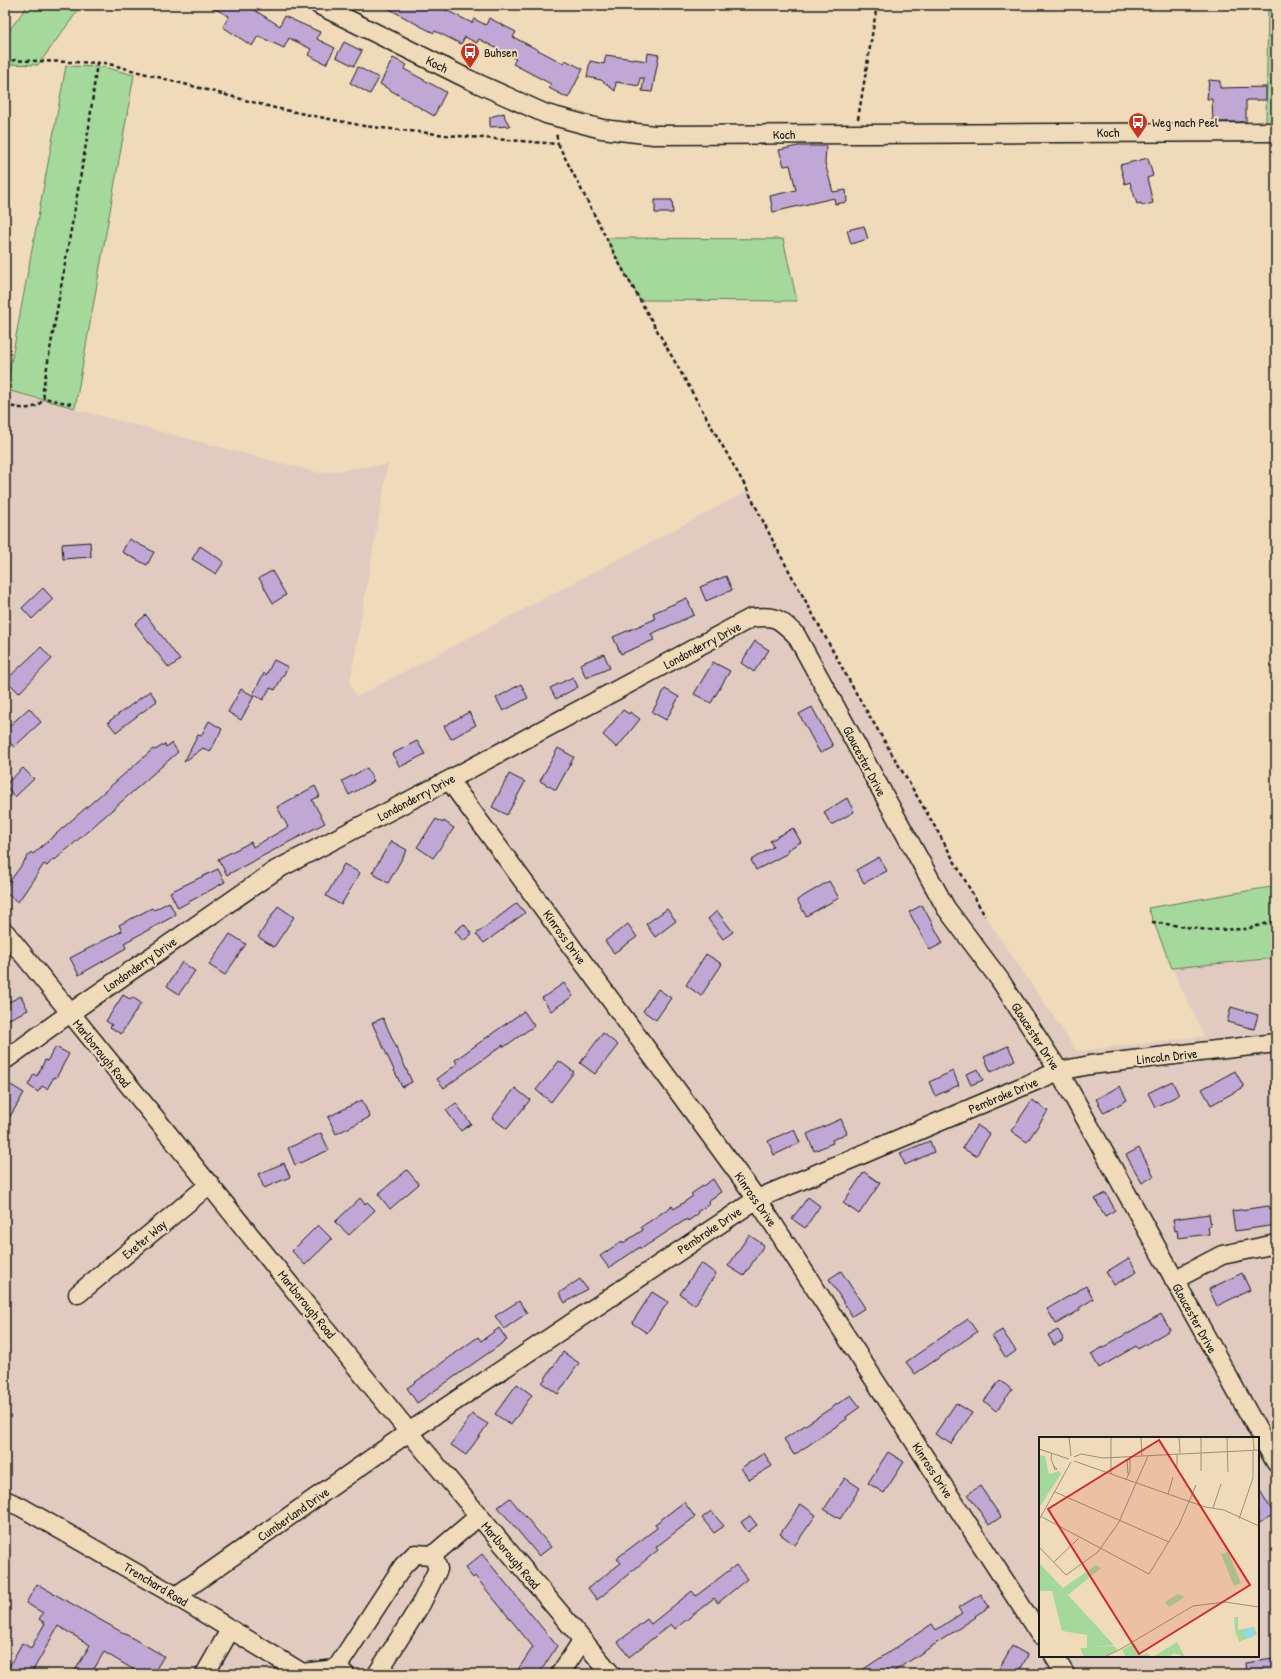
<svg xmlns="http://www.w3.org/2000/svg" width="1281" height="1679" font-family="'Patrick Hand',sans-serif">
<rect width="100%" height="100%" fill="#efdbb9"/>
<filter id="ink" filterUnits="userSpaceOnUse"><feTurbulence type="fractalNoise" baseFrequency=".025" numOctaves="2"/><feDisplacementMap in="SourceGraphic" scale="8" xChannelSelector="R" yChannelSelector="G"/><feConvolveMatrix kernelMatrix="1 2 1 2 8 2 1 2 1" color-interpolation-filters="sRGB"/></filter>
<g filter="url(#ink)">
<path fill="#e1cbc1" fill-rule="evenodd" d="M5,391l315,82 68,-9 -38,219 6,14 392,-206 28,56 80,146 78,132 51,91 92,135 127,-15 -32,-68 104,-10v716h-1271zM1040,1438h218v218h-218z"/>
<path fill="#a5d99b" stroke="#607a5c" d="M28,5h54l-44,60 -33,-1v-28z
M1268,5h8v118h-10z
M66,66l38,1 30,8 -59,333 -69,-18z
M606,238l177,1 14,62 -157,-1z
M1276,886v72l-104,10 -24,-60z"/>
<path fill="#c0a7d5" stroke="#1c1c1c" d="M207,5h39l34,21 4,-10 36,16 -3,7 18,9 -9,16 -18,-9 3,-6 -22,-11 -5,10 -26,-12 -6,10 -29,-19 6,-11z
M382,5h54l36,18 2,-4 12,6 3,-7 27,14 -3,5 50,26 2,-3 18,9 -15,29 -19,-10 2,-4 -38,-20 3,-5 -37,-20 -2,4 -12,-6 -4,7 -26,-13 -1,2 -12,-6z
M344,42l18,9 -8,15 -18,-9z
M648,53l11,2 -7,37 -10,-1 2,-13h-4l-1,8 -23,-4 -1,9 -14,-11 -14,-3 3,-16 14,3 2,-9 41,6z
M393,58l14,7 -3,4 42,23 -12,24 -54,-32z
M358,67l21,11 -9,16 -20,-11z
M1209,80l11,1v7l46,-1v13h-20v22h-33l-1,-23h-5z
M504,113l1,5 5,8 -20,1v-10z
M798,146h28l-1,17 8,29 13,-2 1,12 -12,2 -1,-6 -61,14 -3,-16 26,-6 -6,-25 -6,1 -5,-16z
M1148,158l5,18 -6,2 6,25 -11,3 -1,-3 -4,1 -7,-22 -5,2 -5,-19z
M655,200h17l1,13h-18z
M864,226l4,13 -17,5 -4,-14z
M129,539l25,13 -7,13 -25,-13z
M90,542l1,15 -28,2 -1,-15z
M200,546l24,16 -8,12 -24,-15z
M272,571l14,24 -13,8 -14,-25z
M726,576l6,14 -26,11 -6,-14z
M43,588l10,11 -21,20 -10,-11z
M687,598l7,17 -43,19 3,6 -33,14 -8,-17 42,-18 -2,-6z
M146,615l34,45 -11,8 -34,-44z
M755,641l14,9 -15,22 -13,-9z
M41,647l11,12 -33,34 -13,-13z
M604,654l6,14 -24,10 -6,-14z
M274,660l14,7 -13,23 -5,-2 -7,12 -10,-6 11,-21 2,2z
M713,662l17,9 -19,32 -17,-9z
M573,677l5,10 -22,12 -6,-11z
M521,684l7,14 -25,13 -7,-13z
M241,689l13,7 -13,24 -13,-8z
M665,689l14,8 -13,23 -14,-8z
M150,691l7,10 -41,31 -8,-10z
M812,707l21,39 -13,7 -21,-39z
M29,708l12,14 -27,25 -9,-9v-8z
M623,710l6,4 1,-2 10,7 -23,29 -14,-13z
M469,712l7,13 -25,14 -7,-13z
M209,721l13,8 -12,23 -7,-4 -19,14 14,-27 3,1z
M417,741l8,13 -25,13 -8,-13z
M172,743l6,9 -123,108 -2,-1 -6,7 -3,-2 -26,38 -13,-9v-5l26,-36 2,2 120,-105 2,1 10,-6 1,3z
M558,748l16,9 -18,33 -16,-9z
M23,768l11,11 -19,18 -10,-12z
M367,768l7,13 -25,14 -7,-14z
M509,774l16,8 -18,33 -15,-8z
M315,786l5,10 -8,4 13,23 -98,52 -9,-16 33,-17 2,5 35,-20 -11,-20z
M847,798l7,14 -23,13 -7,-13z
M436,819l7,4 1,-2 10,7 -21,30 -16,-11z
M793,828l8,14 -14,8 1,3 -32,17 -5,-10 22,-13 -3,-6z
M391,841l16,9 -19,33 -16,-10z
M879,857l8,14 -23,12 -8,-13z
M344,864l16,9 -19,32 -15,-9z
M218,869l7,13 -47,26 -8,-16z
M829,881l10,17 -33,18 -9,-16z
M169,902l7,13 -52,28 2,5 -47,27 -9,-17 52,-27 -3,-6 33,-17 2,2z
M517,903l8,10 -41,30 -8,-9z
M922,905l21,38 -13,7 -21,-38z
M278,906l16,11 -20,30 -16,-10z
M667,909l9,12 -21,16 -9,-13z
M717,911l16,21 -10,7 -15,-20z
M464,924l8,10 -9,7 -8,-10z
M628,924l9,13 -23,16 -9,-12z
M230,934l16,10 -21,31 -16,-10z
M706,954l16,10 -21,32 -15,-11z
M182,962l13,9 -16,23 -12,-8z
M564,983l9,13 -22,15 -9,-13z
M658,989l13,9 -15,22 -13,-9z
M123,995l7,4 2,-2 9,6 -20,31 -11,-7 2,-2 -6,-4z
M21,996l7,14 -23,11v-17z
M1231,1007l27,8 -4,14 -27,-7z
M524,1011l10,15 -30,21 -1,-2 -59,43 -7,-9 20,-15 -2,-4z
M383,1018l29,64 -10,5 -30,-64z
M603,1033l15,12 -23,29 -15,-11z
M1008,1046l7,14 -24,12 -7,-15z
M56,1047l13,7 -13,24 -2,-1 -7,12 -5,-3 -4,6 -10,-7 6,-11 3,2 8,-16 2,1z
M559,1061l15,11 -23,30 -15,-12z
M978,1069l5,11 -12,5 -5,-11z
M953,1071l6,14 -24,11 -6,-14z
M1235,1071l9,16 -33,18 -9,-16z
M1172,1081l7,14 -24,12 -7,-14z
M11,1085l13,8 -19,32v-30z
M1120,1086l7,14 -23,13 -8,-14z
M515,1088l15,12 -23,29 -15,-11z
M362,1100l8,17 -34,17 -8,-17z
M1032,1100l16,11 -21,31 -16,-11z
M456,1103l15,21 -10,7 -15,-21z
M841,1119l6,14 -15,7 1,3 -19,8 -7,-17z
M977,1125l13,9 -14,22 -14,-8z
M794,1129l6,14 -26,12 -6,-14z
M321,1133l8,17 -34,15 -7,-17z
M930,1141l4,11 -29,13 -5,-12z
M1139,1148l15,28 -12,7 -16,-28z
M284,1163l6,14 -26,11 -6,-14z
M407,1170l12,14 -29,25 -12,-15z
M864,1172l16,11 -21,31 -16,-11z
M713,1179l8,13 -13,9 1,3 -12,8 1,2 -10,7 -1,-2 -46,30 -1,-2 -31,21 -9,-12 22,-15 1,2 20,-13 -2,-3 31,-21 2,3 19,-13 -2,-2z
M1106,1193l9,17 -10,6 -10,-17z
M808,1197l12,9 -15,22 -13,-9z
M360,1198l5,6 2,-2 8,8 -26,25 -14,-13z
M1269,1206l1,3 6,-1v17l-41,6 -3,-20z
M1209,1214l2,11 -3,1 1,8 -31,4 -1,-8 -2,1 -2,-12z
M318,1225l14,14 -27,26 -13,-14z
M749,1235l15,10 -20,31 -16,-10z
M1129,1258l8,14 -23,13 -8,-13z
M701,1263l15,11 -21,31 -15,-11z
M841,1271l24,37 -13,8 -23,-37z
M1242,1273l8,17 -33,16 -8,-17z
M580,1279l7,10 -22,14 -6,-10z
M1086,1286l7,13 -14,9 1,2 -24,14 -9,-15z
M652,1292l16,10 -21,31 -15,-10z
M519,1301l8,12 -23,16 -9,-13z
M1161,1314l9,16 -32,19 -2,-3 -37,22 -8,-14z
M968,1319l9,13 -62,42 -9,-12z
M499,1328l8,12 -90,63 -10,-15 71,-51 3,4z
M1002,1330l14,21 -10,7 -14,-22z
M1058,1330l6,10 -10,5 -6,-10z
M563,1352l16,11 -21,31 -16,-11z
M1000,1380l12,10 -16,21 -12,-10z
M517,1384l15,11 -21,30 -16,-11z
M851,1395l9,12 -14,10 1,2 -53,36 -10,-16z
M956,1403l16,10 -21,31 -16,-10z
M472,1414l16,10 -22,31 -15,-10z
M888,1452l16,10 -20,31 -16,-10z
M764,1453l8,13 -23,14 -8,-12z
M845,1478l15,10 -20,31 -16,-10z
M980,1486l21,31 -12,8 -21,-31z
M1258,1487l16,27 -16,10z
M510,1498l41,49 -12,9 -41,-49z
M684,1502l11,15 -39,30 2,3 -61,50 -9,-12 33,-25 -4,-5 40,-30 -2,-4z
M801,1504l15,11 -21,30 -15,-11z
M711,1511l13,15 -10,7 -12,-15z
M750,1516l7,9 -9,7 -7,-10z
M482,1554l75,92 -18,28h-24l18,-27 -58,-71 -2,2 -8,-10z
M736,1565l11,14 -29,24 -4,-5 -39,31 -4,-5 -42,33 -11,-15 29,-23 4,5 41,-33 4,5z
M37,1584l127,72 -11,18h-12l-37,-22 -13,22h-18l17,-29 -32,-19 -27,48h-26l17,-31 9,5 14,-25 -6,-4 4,-6 -17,-10z
M981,1594l8,13 -14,9 1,1 -86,57h-34l76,-50 4,6 26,-17 -4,-5z
M1012,1646l16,9 -10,19h-22z
M1273,1659l2,15h-29l-1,-11z"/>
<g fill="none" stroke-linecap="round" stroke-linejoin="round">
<g stroke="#1c1c1c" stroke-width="21">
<path id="minor" d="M319,5l149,74 78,35 56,15 52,6 622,-3
M449,780l308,419 283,436
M5,932l404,500 202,242
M5,1060l65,-47 206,-143 173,-90 302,-162c25,-3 27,0 45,17l150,273 54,72 59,91 217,392
M1174,1280l48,-25 54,-11
M78,1294l132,-110
M5,1500l16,7 155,89 128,78
M176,1596l233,-164 348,-233 302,-128 31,-6 186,-22
M1054,1656l11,18
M302,1673l34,-4
M205,1674l25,-44
M345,1674l-9,-5 67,-103 12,-12 18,1 46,-39
M377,1674l44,-70 17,-35 -5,-14
M560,1674l22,-33"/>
</g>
<path stroke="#1c1c1c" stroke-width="2.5" stroke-dasharray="4 3" stroke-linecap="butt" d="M5,60l100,3 170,45 89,18 82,9 112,9 -2,-12
M858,119l19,-114
M558,144l61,119 129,228 28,56 80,146 78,132 51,91
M71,404l-27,-6 -1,-8 46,-263 8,-65
M5,405c13,3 31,8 39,-7
M1152,922l55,8 39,-1 30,-8"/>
<use href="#minor" stroke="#efdbb9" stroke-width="18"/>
</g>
</g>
<defs>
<g id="bus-pin" transform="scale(1)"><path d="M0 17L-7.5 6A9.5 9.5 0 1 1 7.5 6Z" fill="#c8321e" stroke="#efdbb9"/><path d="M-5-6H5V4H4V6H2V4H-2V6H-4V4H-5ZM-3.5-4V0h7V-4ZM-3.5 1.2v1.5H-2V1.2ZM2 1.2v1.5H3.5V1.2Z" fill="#fff"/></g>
</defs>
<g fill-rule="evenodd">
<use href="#bus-pin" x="470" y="52"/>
<use href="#bus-pin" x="1138" y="122"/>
</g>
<g text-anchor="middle" stroke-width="4" stroke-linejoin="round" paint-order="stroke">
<g font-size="13" fill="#1c1c1c" stroke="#efdbb9" text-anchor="start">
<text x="484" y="57">Buhsen</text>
<text x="1152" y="127">Weg nach Peel</text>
</g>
<g font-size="13" fill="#1c1c1c" stroke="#efdbb9">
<text transform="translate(437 64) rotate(26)" y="5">Koch</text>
<text transform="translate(1108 132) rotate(-1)" y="5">Koch</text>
<text x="784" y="139">Koch</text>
<text transform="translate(702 645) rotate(-28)" y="5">Londonderry Drive</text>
<text transform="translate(865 761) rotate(62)" y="5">Gloucester Drive</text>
<text transform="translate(416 797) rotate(-28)" y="5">Londonderry Drive</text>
<text transform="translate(565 937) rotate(54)" y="5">Kinross Drive</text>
<text transform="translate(140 964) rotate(-35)" y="5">Londonderry Drive</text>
<text transform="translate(1036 1036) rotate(57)" y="5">Gloucester Drive</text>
<text transform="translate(102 1053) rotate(51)" y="5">Marlborough Road</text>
<text transform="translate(1167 1056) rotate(-6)" y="5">Lincoln Drive</text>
<text transform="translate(1003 1095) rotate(-23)" y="5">Pembroke Drive</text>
<text transform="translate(756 1199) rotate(55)" y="5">Kinross Drive</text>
<text transform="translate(709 1230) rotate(-34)" y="5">Pembroke Drive</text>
<text transform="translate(144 1239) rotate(-40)" y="5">Exeter Way</text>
<text transform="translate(307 1304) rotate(51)" y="5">Marlborough Road</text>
<text transform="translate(1195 1318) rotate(61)" y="5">Gloucester Drive</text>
<text transform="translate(933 1470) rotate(57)" y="5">Kinross Drive</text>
<text transform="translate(293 1514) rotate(-35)" y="5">Cumberland Drive</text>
<text transform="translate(511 1555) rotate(50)" y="5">Marlborough Road</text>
<text transform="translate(156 1584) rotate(31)" y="5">Trenchard Road</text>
</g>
</g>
<g transform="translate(1039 1437)">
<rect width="220" height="220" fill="#efdbb9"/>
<path d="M0,18l6,1 4,18 10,-3 2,3 -22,34zM189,115l13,31 -7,3 -13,-32zM0,126l24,25 33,-23 5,3 -33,27 46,50 -22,2 22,-1 4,4 -16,7h-18l-4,-9h7v-13l-25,-4 -10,-40h-13zM139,157l7,3 -16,10 -4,-5zM195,180h4v13l16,-3 3,7 -18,8 -4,-12zM138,205l8,15 -11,-4 -5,4h-16zM95,206l7,12 7,-2 2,4h-24l-4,-7z" fill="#a5d99b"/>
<path d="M205 196a5 5 0 1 1 10 0a5 5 0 1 1-10 0Z" fill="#8ddbeb"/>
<path fill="none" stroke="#9b8f7a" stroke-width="1" d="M30,0l2,19M102,0l1,19M140,0l1,16M188,0l1,35M214,0l1,13M0,12l30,10M13,16l-1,5 4,12 2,-1 -3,-3M138,17v13M35,20l7,-3 22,4 156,-8M35,24l131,46 19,3 35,16M162,34v-34M72,37v-37M87,43l4,-9v-12l-3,1 1,14M16,55l114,50M129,57l5,-17M174,71l8,-24M3,80l107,57 30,-49 17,-40M200,82l14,-41v-27M0,83l32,-58M0,110l27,28 32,-23 21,-30 29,-66M15,125l25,-24M65,220l15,-7 74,-44 32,-4 34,5"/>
<path fill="#d62828" fill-opacity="0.15" stroke="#d62828" stroke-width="2" d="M120,3l91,145 -111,69 -91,-145z"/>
<rect width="220" height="220" fill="none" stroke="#1c1c1c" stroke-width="2"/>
</g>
<rect width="1281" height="1679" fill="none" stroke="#efdbb9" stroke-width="20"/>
<rect x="10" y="10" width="1261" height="1659" fill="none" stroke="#1c1c1c" stroke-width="1.5" filter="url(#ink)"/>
</svg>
